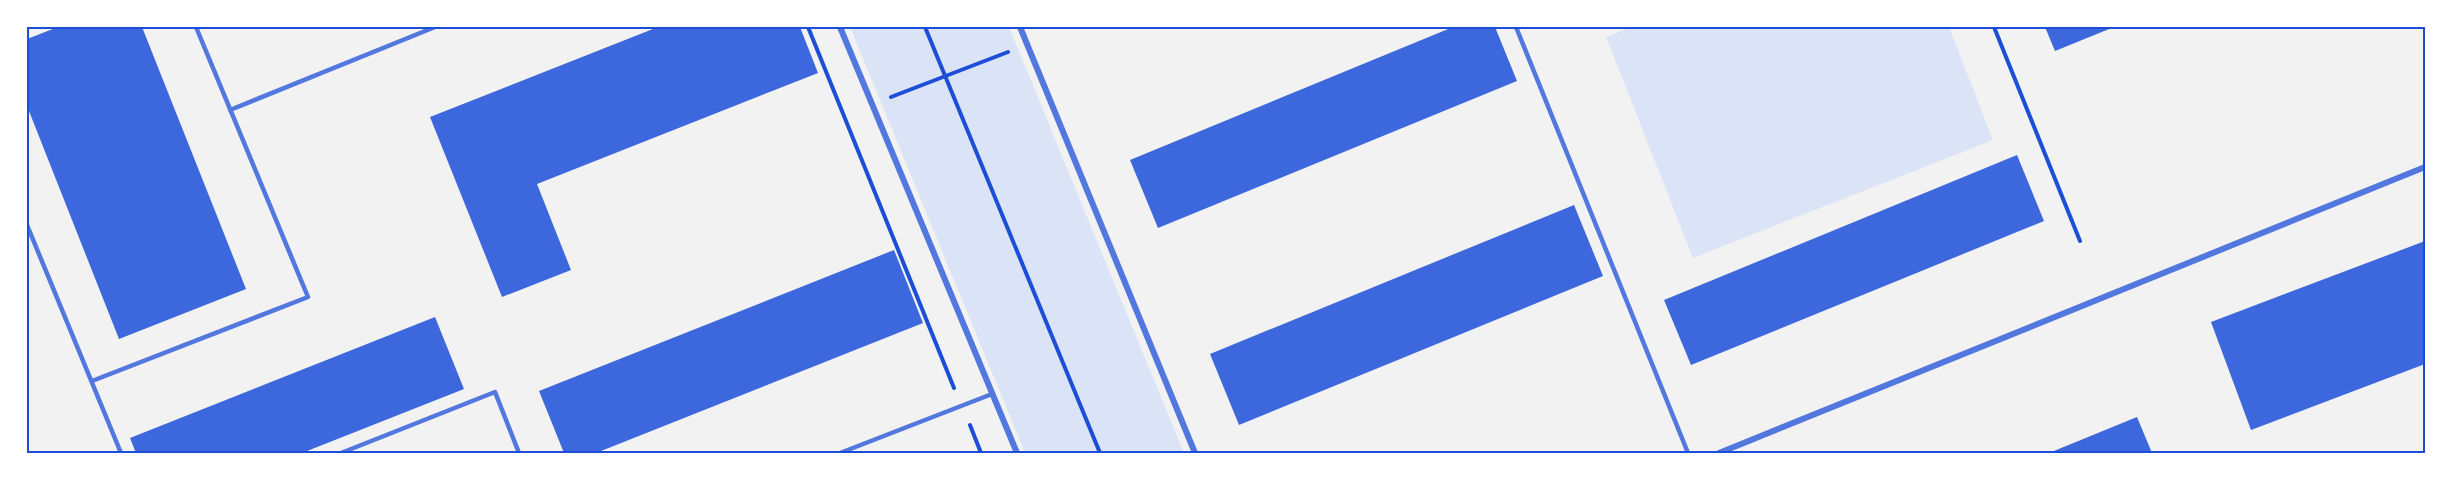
<svg xmlns="http://www.w3.org/2000/svg" width="2452" height="480" font-family="'Alegreya Sans',sans-serif">
<rect width="100%" height="100%" fill="#f2f2f2"/>
<path fill="#dbe4f7" d="M850,27h159l175,426h-159z
M1631,27h318l44,113 -300,118 -87,-221z"/>
<path fill="#3d67dc" d="M58,27h84l104,262 -127,50 -92,-233v-67z
M658,27h142l18,46 -281,111 34,86 -69,27 -72,-180z
M1453,27h42l22,54 -359,147 -28,-68z
M2045,27h69l-59,24z
M2017,155l27,66 -353,144 -27,-65z
M1574,205l29,71 -364,149 -29,-71z
M2425,241v123l-174,66 -40,-108z
M894,250l29,73 -327,130h-32l-25,-62z
M435,317l29,72 -162,64h-166l-6,-15z
M2137,417l15,36h-103z"/>
<g fill="none" stroke-linecap="round" stroke-linejoin="round">
<path stroke="#1d4ed8" stroke-width="4" d="M808,27l146,361
M925,27l175,426
M1994,27l86,214
M891,97l117,-45
M970,425l11,28"/>
<path stroke="#5277de" stroke-width="4.5" d="M1516,27l172,426
M230,110l205,-83
M27,225l94,228
M92,381l216,-84 -112,-270
M341,453l154,-61 24,61
M840,453l152,-59"/>
<path stroke="#5277de" stroke-width="6" d="M840,27l177,426
M1020,27l175,426
M1719,453l706,-286"/>
</g>
<rect width="2452" height="480" fill="none" stroke="#ffffff" stroke-width="57"/>
<rect x="28" y="28" width="2396" height="424" fill="none" stroke="#1d4ed8" stroke-width="2"/>
</svg>
